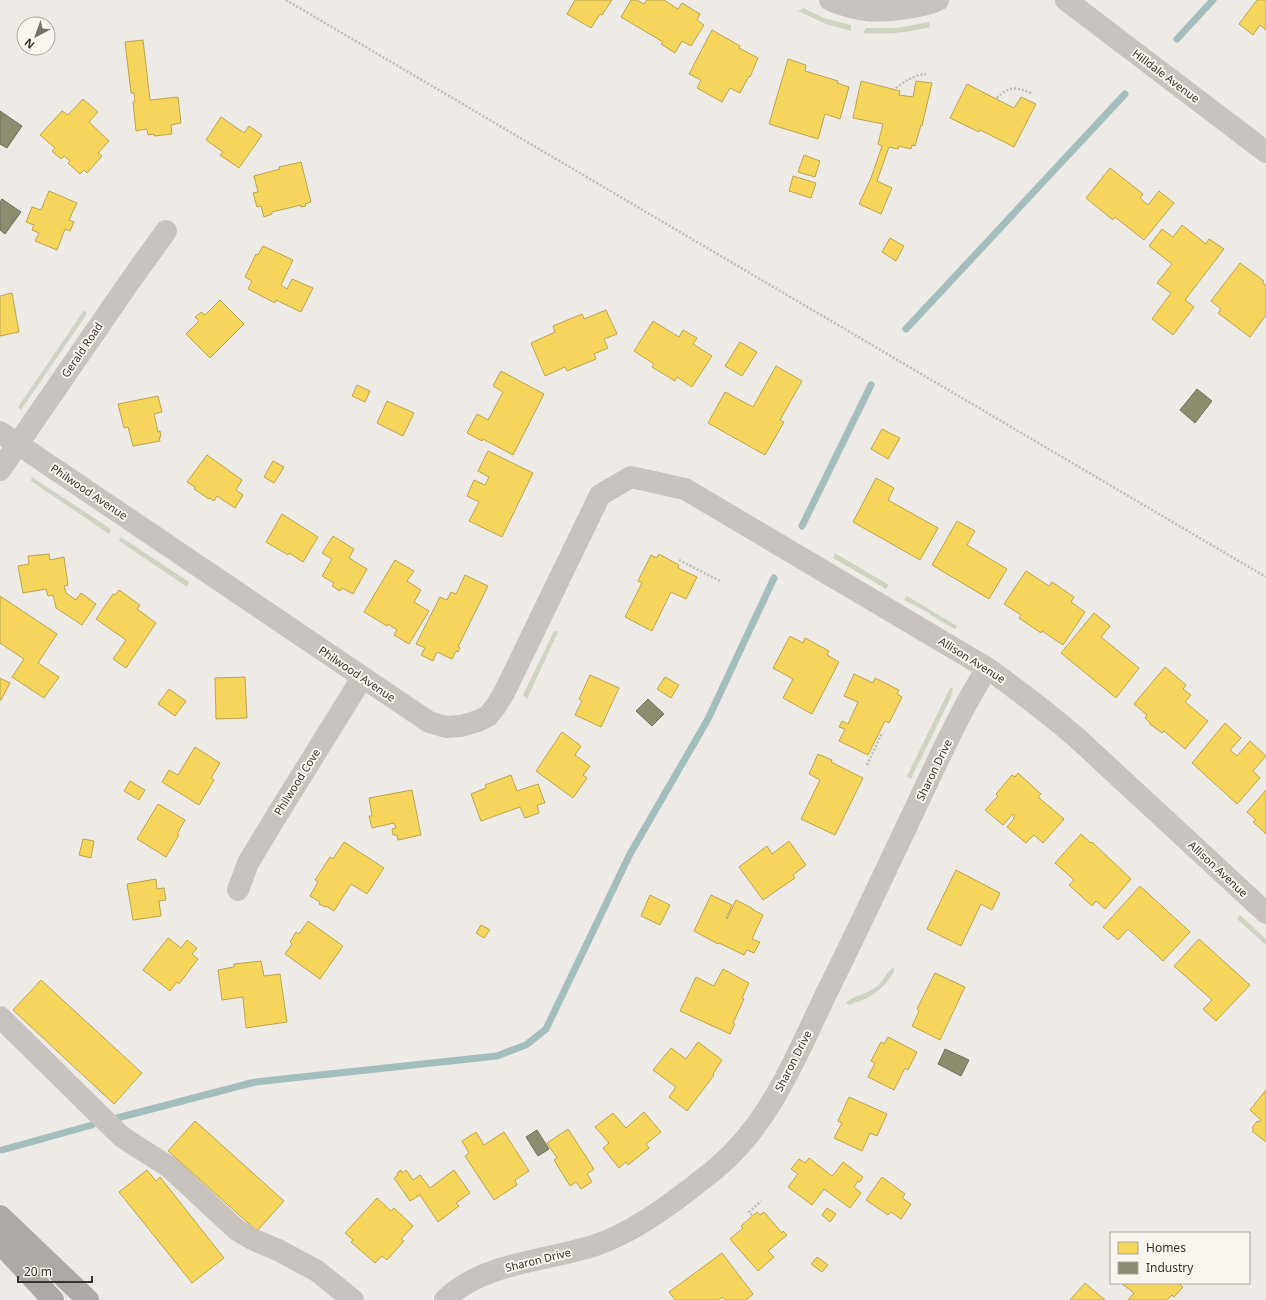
<svg xmlns="http://www.w3.org/2000/svg" width="1266" height="1300" font-family="'Noto Sans',sans-serif">
<rect width="100%" height="100%" fill="#eeebe6"/>
<path fill="#cfd3c2" d="M803,8l21,10 27,7v6l-25,-7 -28,-13z
M929,22l1,5c-23,6 -44,8 -67,6l3,-5h31z
M84,310l3,4 -66,96 -3,-3z
M32,477l79,52 -2,5 -78,-53z
M121,537l68,45 -2,5 -68,-46z
M835,553l54,32 -3,4 -53,-31z
M907,596l50,30 -2,3 -25,-14 1,-1 -27,-14z
M554,631l4,1 -31,67 -4,-4z
M950,688h3l-2,9 -40,82 -4,-3z
M1240,915l26,24v6l-29,-26z
M892,968l3,1c-6,13 -15,22 -28,29 -6,3 -12,4 -17,7l-4,-2c8,-8 21,-9 30,-16 7,-6 12,-16 16,-19z"/>
<path fill="#f6d55c" stroke="#bda44e" d="M575,0h37l-10,15 -2,-1 -9,14 -24,-14z
M631,0h6l7,4 3,-4h17l14,9 4,-6 18,11 -3,6 7,5 -13,21 -9,-5 -7,12 -14,-9 2,-2 -42,-25z
M1257,0h9v30l-6,-5 -7,10 -14,-11z
M712,30l28,16 -1,2 19,10 -8,19 -1,-1 -9,17 -10,-5 -8,14 -25,-14 4,-8 -12,-6z
M143,40l7,60 28,-3 3,26 -10,2 1,9 -18,2v-2l-6,1 -1,-6 -11,2 -3,-29h2l-1,-9h-3l-6,-51z
M788,59l18,6 -1,6 33,10 -1,2 12,4 -9,32 -15,-5 -7,25 -49,-15z
M861,81l39,10 -1,4 14,2 3,-16 16,2 -10,43 -1,-1 -6,21 -3,-1 -1,4 -12,-3 -1,3 -9,-2 -12,34 15,7 -11,26 -22,-10 12,-26 11,-32 -4,-2 5,-20 -30,-6z
M967,84l47,24 7,-11 15,7 -22,43 -34,-17 -1,2 -29,-14z
M83,99l15,13 -9,10 20,19 -11,12 4,3 -15,17 -3,-3 -4,4 -12,-11 2,-2 -6,-5 -3,3 -9,-8 3,-3 -15,-13 22,-24 6,4z
M221,117l23,16 5,-7 13,9 -23,33 -19,-13 3,-3 -17,-12z
M804,155l16,6 -5,16 -17,-5z
M301,162l10,40 -6,2 1,2 -5,1v-2l-29,7v2l-8,3 -3,-11 -4,1 -4,-14 5,-1 -4,-16 26,-7 -1,-2z
M1110,168l33,26 -3,4 8,7 11,-14 15,12 -30,37 -29,-23 -2,3 -27,-22z
M793,176l23,7 -5,15 -22,-7z
M49,191l28,12 -8,17 5,2 -4,9 -5,-2 -8,21 -22,-9 4,-8 -7,-3 2,-5 -8,-3 6,-15 9,3z
M1182,225l24,19 3,-5 15,10 -39,51 9,7 -21,28 -21,-16 19,-26 -14,-10 15,-19 -23,-18 13,-17 11,8z
M890,238l14,8 -8,15 -14,-9z
M263,246l30,14 -12,25 6,4 5,-10 21,9 -12,24 -25,-12 -1,3 -27,-14 4,-8 -7,-4 11,-23 2,1z
M1240,263l24,18 -2,2 4,2v30l-16,22 -32,-24 3,-4 -10,-8z
M12,293l7,39 -19,4v-40z
M220,300l24,24 -34,34 -24,-24 13,-13 -4,-4 6,-5 4,3z
M606,310l11,24 -13,5 4,9 -14,6 2,5 -29,12 -2,-4 -20,9 -14,-33 24,-11 -2,-6 29,-12 2,5z
M653,321l26,16 4,-7 14,8 -4,6 19,12 -20,31 -15,-10 -2,4 -23,-14 2,-3 -20,-13z
M740,342l17,10 -15,24 -17,-10z
M776,366l26,15 -22,39 4,2 -19,33 -57,-32 17,-31 28,15z
M501,371l43,23 -31,61 -30,-16 -1,2 -15,-8 10,-19 11,6 15,-28 -10,-6z
M357,385l13,6 -5,11 -13,-6z
M158,396l4,16 -8,2 4,18 2,-1 1,6h-2l1,4 -27,5 -5,-19 -4,1 -6,-24z
M387,401l27,12 -11,23 -26,-13z
M882,429l18,9 -12,21 -17,-10z
M488,451l45,22 -31,64 -33,-16 10,-19 -12,-6 7,-16 11,5 4,-8 -11,-6z
M207,455l35,25 -6,10 7,5 -8,13 -18,-12 -3,5 -4,-3 -1,1 -15,-10 1,-2 -8,-5z
M273,461l11,6 -10,16 -10,-6z
M876,478l18,10 -6,12 50,28 -18,32 -67,-38z
M282,514l36,23 -15,25 -14,-9 -1,2 -22,-13z
M957,521l18,10 -8,14 40,24 -18,30 -57,-34z
M333,536l21,13 -5,9 18,11 -14,25 -11,-6 -2,3 -8,-5 2,-3 -12,-7 10,-17 -10,-6z
M49,554l1,6 14,-3 4,28 -4,1 2,7 10,7 5,-7 15,11 -14,21 -26,-17 -3,-13 -5,1 -2,-7 -23,4 -5,-27 11,-2 -1,-8z
M659,554l20,11 -1,3 19,9 -11,22 -15,-7 -19,39 -27,-14 17,-34 -4,-2 13,-26 6,3z
M395,560l19,11 -7,10 14,9 -7,12 15,9 -20,33 -15,-9 3,-5 -9,-6 -1,2 -23,-14z
M1026,571l23,15 3,-4 22,15 -3,5 14,10 -22,33 -21,-14 -1,2 -22,-15 2,-3 -17,-11z
M465,575l23,11 -30,61 2,1 -2,4 -2,-1 -4,8 -15,-7 -4,9 -12,-6 4,-7 -9,-4 24,-47 7,3 4,-8 5,2z
M119,590l21,15 -3,4 19,14 -30,45 -13,-9 13,-19 -30,-21 17,-25 2,1z
M0,596l57,38 -19,29 21,14 -15,21 -32,-21 12,-18 -24,-16z
M1094,613l16,13 -9,11 38,31 -23,30 -55,-45z
M790,636l13,7 2,-5 24,13 -2,4 12,7 -27,52 -29,-16 10,-19 -20,-11z
M1165,667l21,18 -3,4 8,6 -6,7 23,19 -23,28 -21,-18 -2,2 -12,-9v-1l-5,-5 2,-3 -13,-11z
M854,674l19,9 2,-5 24,12 -2,4 5,3 -13,26 -4,-2 -17,34 -29,-14 6,-12 -6,-2 3,-6 6,3 10,-22 -14,-6z
M590,675l29,13 -18,39 -26,-12 7,-14 -3,-2z
M245,677l2,41 -31,1 -1,-41z
M665,677l14,8 -8,13 -14,-9z
M0,678l10,5 -9,17h-1z
M169,689l17,12 -11,15 -17,-12z
M1225,723l16,15 -11,12 7,6 13,-15 16,15 -13,15 7,7 -23,26 -45,-41z
M562,732l19,14 -6,9 15,11 -7,9 4,3 -14,20 -37,-27z
M195,747l25,16 -9,15 3,2 -15,25 -37,-23 7,-12 9,5z
M818,754l14,6 -1,2 32,16 -28,57 -34,-16 19,-39 -11,-6z
M1018,773l23,21 -3,3 26,22 -21,24 -9,-8 -8,8 -19,-16 7,-8 -1,-1 2,-2 -2,-2 -10,11 -18,-15 13,-14 -2,-2 16,-19 3,2z
M511,775l6,16 21,-7 7,19 -8,2 2,8 -14,5 -5,-11 -39,14 -10,-27 15,-6 -1,-3z
M130,781l15,9 -6,10 -15,-9z
M412,790l9,45 -23,5 -1,-5h-4l-1,-6 4,-1 -2,-5 -22,5 -3,-12h3l-3,-18z
M1266,790v44l-13,-12 3,-2 -9,-8z
M158,804l27,16 -8,14 2,1 -13,22 -29,-18z
M1081,834l10,9 1,-1 39,37 -26,30 -9,-8 -4,5 -23,-21 5,-5 -19,-17z
M83,839l11,2 -3,17 -12,-3z
M789,841l17,24 -13,10 2,3 -32,22 -24,-33 28,-21 5,8z
M344,842l40,26 -17,26 -16,-10 -17,27 -8,-5 -1,1 -6,-3 1,-2 -10,-6 8,-14 -3,-2 15,-23 3,2z
M956,870l44,23 -8,17 -11,-6 -20,42 -34,-17z
M156,879l1,10 7,-1 2,12 -7,1 2,15 -28,4 -6,-36z
M1140,886l50,46 -27,29 -35,-32 -10,11 -15,-13z
M650,895l20,10 -10,20 -19,-9z
M711,895l21,10 -6,13 1,1 9,-19 16,8v1l11,6 -11,24 8,3 -6,11 -7,-3 -3,5 -25,-12 -1,1 -24,-13z
M308,921l35,25 -23,33 -35,-25 7,-10 -2,-2 6,-10 3,2z
M481,925l9,5 -6,8 -8,-5z
M168,938l13,10 6,-8 10,8 -5,6 6,5 -19,25 -2,-2 -7,9 -27,-21z
M1199,939l51,46 -34,36 -13,-12 9,-9 -38,-34z
M261,961l3,15 16,-2 7,48 -41,6 -3,-31 -21,3 -4,-30 16,-3v-3z
M723,969l26,14 -7,15 2,1 -11,24 2,1 -5,10 -50,-23 16,-34 18,9z
M935,973l30,14 -25,53 -28,-14 7,-15 -2,-2z
M41,980l101,93 -28,31 -101,-94z
M888,1037l29,15 -9,18 -3,-2 -11,22 -26,-13 7,-14 -4,-2 10,-19 3,2z
M698,1042l24,18 -9,14 1,1 -27,36 -18,-14 7,-10 -23,-17 18,-22 15,11z
M1266,1090v52l-14,-11 2,-2 -2,-1 5,-7 2,1 2,-2 -11,-10z
M849,1097l38,17 -10,22 -7,-3 -8,18 -28,-13 8,-15 -4,-2z
M644,1112l17,20 -15,12 3,4 -21,17 -2,-3 -7,6 -16,-20 6,-5 -14,-16 18,-14 13,15z
M195,1121l89,80 -27,30 -89,-80z
M568,1129l26,40 -7,5 5,8 -11,7 -5,-7 -6,4 -16,-26 3,-2 -10,-15z
M476,1132l8,13 20,-13 25,39 -14,9 2,5 -23,15 -29,-44 4,-3 -7,-12z
M809,1158l23,18 3,-3 8,-11 20,15 -3,5 -2,-1 -4,6 7,6 -11,15 -26,-19 -12,16 -24,-18 10,-13 -7,-5 8,-10 6,4z
M147,1170l9,11 4,-4 64,81 -32,25 -73,-91z
M401,1170l1,3 4,-3 7,10 7,-5 10,13 24,-18 16,23 -14,10 3,3 -21,16 -18,-27 -10,6 -16,-23 4,-3 -1,-2z
M882,1177l23,17 -3,4 9,6 -10,15 -10,-7 -3,3 -22,-15z
M377,1198l14,13 3,-3 19,18 -12,13 3,2 -17,19 -5,-4 -7,7 -24,-21 2,-2 -8,-7z
M827,1208l9,6 -6,8 -8,-7z
M757,1212l3,3 4,-3 18,21 1,-2 4,4 -19,16 6,6 -16,14 -28,-32 13,-11 -2,-2z
M722,1253l31,41 -7,6h-21l-3,-3 -3,3h-44l-6,-8z
M817,1257l11,8 -6,7 -11,-8z
M1085,1283l20,17h-35z
M1121,1283h61l-2,2 3,2 -9,10 -2,-2 -5,5h-39l6,-7z"/>
<path fill="#8c8c6e" stroke="#73715a" d="M0,111l22,15 -15,22 -7,-4z
M2,199l19,13 -16,22 -5,-4v-28z
M1197,389l15,12 -17,22 -15,-13z
M648,699l16,15 -12,12 -16,-15z
M945,1049l24,11 -8,16 -23,-12z
M537,1130l12,19 -11,7 -12,-19z"/>
<g fill="none" stroke-linecap="round" stroke-linejoin="round">
<path stroke="#a4bdbd" stroke-width="7" d="M1177,39l36,-39
M906,329l219,-235
M802,526l69,-141
M117,1118l138,-36 242,-26 29,-11 20,-16 84,-175 78,-135 66,-141
M2,1150l90,-25"/>
<path stroke="#c0bbb7" stroke-width="2.5" stroke-dasharray="2 2" stroke-linecap="butt" d="M286,0l980,577
M896,88c9,-7 18,-13 30,-14
M997,98c12,-13 21,-11 36,-4
M679,560l41,21
M867,765l14,-30 -2,-1
M752,1215l-3,-3 12,-11"/>
<path stroke="#c8c3be" stroke-width="22" d="M830,0c9,4 20,7 29,9 18,4 63,-1 79,-9
M1066,0l200,152
M0,432l429,290 17,5 15,-1 17,-5 10,-5 8,-10 8,-13 96,-198 31,-18 54,12 302,179c31,22 61,45 90,70l189,175
M0,470l128,-186 38,-53
M238,890l10,-27 29,-48 85,-137
M0,1017l122,120 47,30 68,63 17,10 24,10 39,21 36,29
M445,1300c37,-38 103,-39 151,-55 37,-13 68,-36 98,-59 9,-8 19,-14 27,-22 50,-44 76,-109 104,-168 30,-60 59,-122 88,-183 16,-34 32,-69 50,-103 7,-14 16,-28 24,-42"/>
<path stroke="#adaaa5" stroke-width="22" d="M0,1216l88,84
M0,1243l53,57"/>
</g>
<g text-anchor="middle" stroke-width="4" stroke-linejoin="round" paint-order="stroke">
<g font-size="11" fill="#39312c" stroke="#f9f5ef">
<text transform="translate(1166 76) rotate(37)" y="4">Hilldale Avenue</text>
<text transform="translate(82 350) rotate(-56)" y="4">Gerald Road</text>
<text transform="translate(89 492) rotate(34)" y="4">Philwood Avenue</text>
<text transform="translate(972 660) rotate(32)" y="4">Allison Avenue</text>
<text transform="translate(357 674) rotate(34)" y="4">Philwood Avenue</text>
<text transform="translate(934 770) rotate(-64)" y="4">Sharon Drive</text>
<text transform="translate(297 782) rotate(-58)" y="4">Philwood Cove</text>
<text transform="translate(1218 869) rotate(43)" y="4">Allison Avenue</text>
<text transform="translate(793 1061) rotate(-63)" y="4">Sharon Drive</text>
<text transform="translate(538 1260) rotate(-14)" y="4">Sharon Drive</text>
</g>
</g>
<rect x="1110" y="1232" width="140" height="52" fill="#f9f5ef" stroke="#aca7a1"/>
<rect x="1118" y="1242" width="20" height="12" fill="#f6d55c" stroke="#aca7a1"/>
<text x="1146" y="1252" font-size="12" fill="#39312c">Homes</text>
<rect x="1118" y="1262" width="20" height="12" fill="#8c8c6e" stroke="#aca7a1"/>
<text x="1146" y="1272" font-size="12" fill="#39312c">Industry</text>
<g transform="translate(36 36) rotate(221)"><circle r="19" fill="#f9f5ef" stroke="#aca7a1"/>
<path d="M0-3L7 15L0 10L-7 15Z" fill="#78726d"/>
<text y="-6" font-size="11" font-weight="bold" text-anchor="middle" fill="#39312c">N</text>
</g>
<path d="M18 1276v6h74v-6" fill="none" stroke="#39312c" stroke-width="2"/>
<text x="24" y="1276" font-size="12" fill="#39312c" stroke="#f9f5ef" stroke-width="3" paint-order="stroke">20 m</text>
</svg>
